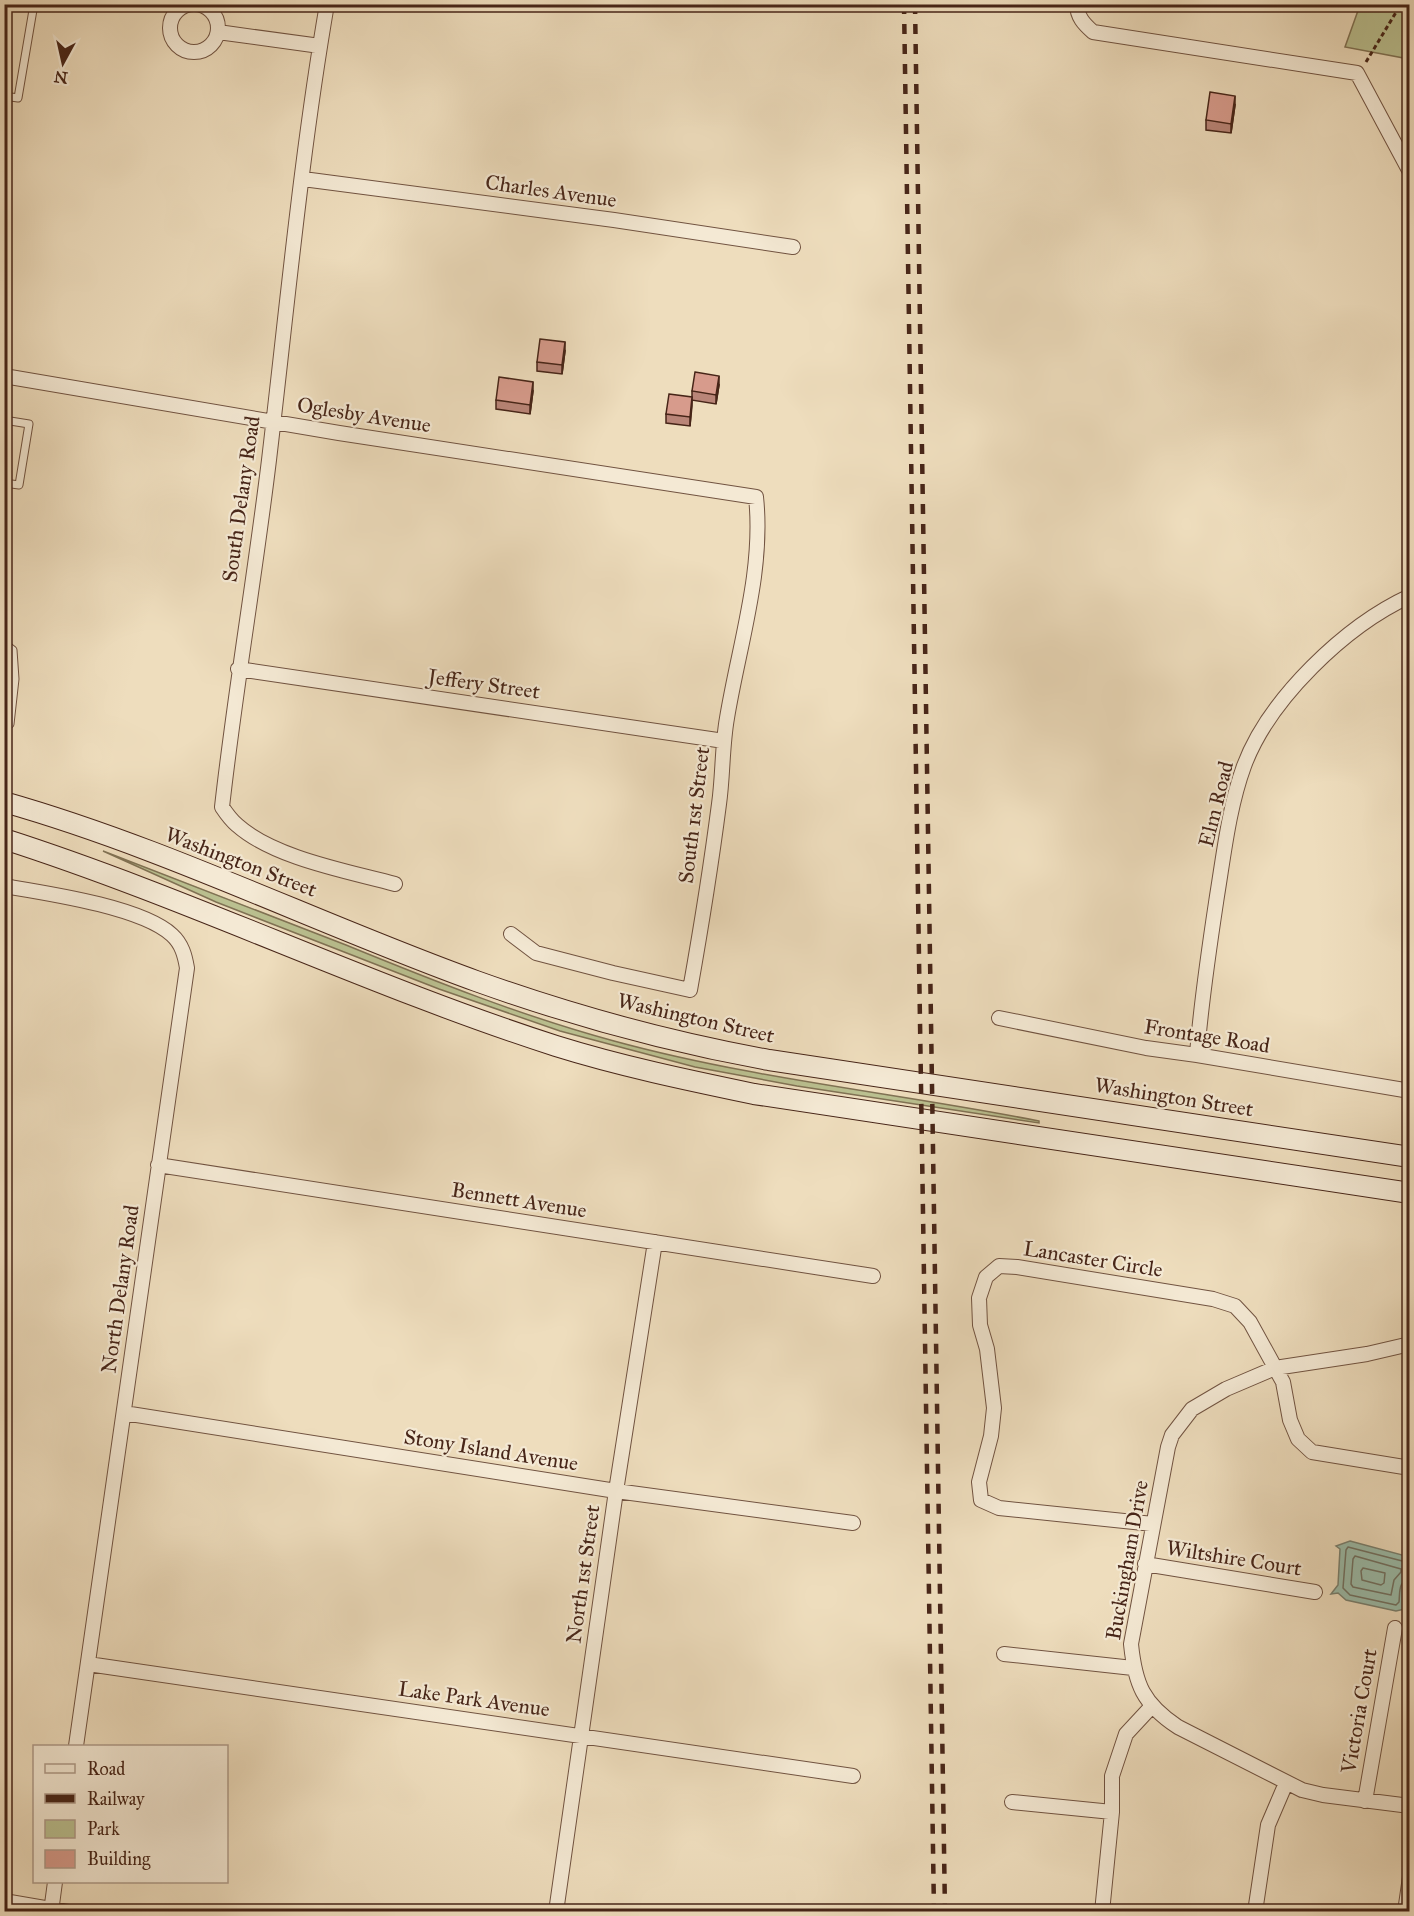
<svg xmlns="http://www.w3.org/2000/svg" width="1414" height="1916" font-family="'IM FELL Great Primer',serif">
<rect width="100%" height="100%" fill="#eeddbd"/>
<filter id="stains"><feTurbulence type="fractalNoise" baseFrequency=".00333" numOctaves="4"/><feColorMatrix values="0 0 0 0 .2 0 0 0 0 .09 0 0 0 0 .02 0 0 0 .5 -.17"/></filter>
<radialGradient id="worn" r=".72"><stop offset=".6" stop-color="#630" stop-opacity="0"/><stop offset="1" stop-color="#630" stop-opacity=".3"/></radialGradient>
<path fill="#bac090" stroke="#807254" stroke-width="1.5" d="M1360,5h49v54l-64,-12z
M103,851c81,31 162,62 243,94 88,36 176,71 268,96 139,38 283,52 425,80v2l-242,-37 -102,-19 -135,-36 -121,-42 -223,-87z"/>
<path fill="#9bbdab" stroke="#798070" stroke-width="1.5" d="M1350,1541l56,15 4,15 -5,38 -9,2 -50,-11 -8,-7 -7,1 7,-9 2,-36 -4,-3z"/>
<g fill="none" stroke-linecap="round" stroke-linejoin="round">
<path stroke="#717162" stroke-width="1.5" d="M1355,1556l46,13v3l-7,8 -3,15 -38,-8 -2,-3 2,-25z
M1410,1563l-62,-16 -2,3 -3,38 7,7 46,10 3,-3c1,-9 -1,-22 11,-23
M1363,1568l22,5 -1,10 -3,2 -19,-5 -1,-9z"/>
<g stroke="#715341" stroke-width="9">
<path id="lane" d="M4,96l14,2 16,-94
M4,420l25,4 -10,61 -15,-2
M4,643l9,7 2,29 -5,45"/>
</g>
<g stroke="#715341" stroke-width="16">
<path id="street" d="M327,4c-26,151 -40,304 -58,456 -14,116 -34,231 -47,347 4,6 9,13 15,18 37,33 110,46 158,59
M1077,4c0,13 7,20 16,28l264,41 53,99
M170 28a24 24 0 1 1 48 0a24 24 0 1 1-48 0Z
M218,32l102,14
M303,179l311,41 179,27
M4,376l335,57 417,64c8,74 -17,148 -29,221 -5,28 -4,58 -8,86 -8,62 -18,124 -29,186l-77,-17 -77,-20 -25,-19
M238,669l486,72
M4,886c42,7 138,21 168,49 10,9 13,21 15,33l-111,778
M999,1018l147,30 51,7 213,36
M1197,1055c4,-54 12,-106 20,-159 7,-43 12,-89 27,-130 25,-67 101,-140 166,-170
M158,1165l715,111
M1410,1344l-43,10 -92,14 -49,21 -34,20 -20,26 -4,12 -37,197c4,40 12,60 47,83l124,63 21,5 87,11
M124,1413l492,78 237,32
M1153,1524l-154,-16 -18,-8 -2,-18 12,-46 3,-28 -7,-59 -7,-24 -1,-27 7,-21 13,-11 18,1 196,32 22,7 15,16 33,60 7,38 8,19 14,13 98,16
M1145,1564l170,28
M1004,1654l129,14
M88,1664l765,112
M1365,1801l30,-173
M1012,1802l100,10
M4,1901l64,11
M51,1912l4,-30
M556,1912l60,-421 39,-249
M1102,1912l10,-100v-36l14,-42 26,-28
M1255,1912l13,-87 18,-42
M1405,1912l5,-35"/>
</g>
<g stroke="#472518" stroke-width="22">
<path id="secondary" d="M4,802c162,46 314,122 472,179 95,34 193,61 293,79l641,97
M4,839c187,60 365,147 552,207 64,20 131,34 198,48l656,99"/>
</g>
<path stroke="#472518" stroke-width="3" stroke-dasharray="4.5 3" stroke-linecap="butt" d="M1366,62l35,-58"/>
<use href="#lane" stroke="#f4e9d4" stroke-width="7"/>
<use href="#street" stroke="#f4e9d4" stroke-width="14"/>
<use href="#secondary" stroke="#f4e9d4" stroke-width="20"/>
<path stroke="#472518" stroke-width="4.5" stroke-dasharray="10 10" stroke-linecap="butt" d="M904,4l30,1908
M915,4l30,1908"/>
</g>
<path fill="#b98578" stroke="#472518" stroke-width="1.5" d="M1235,105l-4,28 -25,-3v-10z
M565,351l-3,23 -25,-3v-9z
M719,385l-3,19 -24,-4 -2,26 -24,-3v-9l26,-17v-6z
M533,391l-3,23 -34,-5v-9z"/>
<path fill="#966c62" stroke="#472518" stroke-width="1.5" d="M1235,96v9l-4,28v-9z
M565,342v9l-3,23v-9z
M719,376v9l-3,19v-9z
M533,382v9l-3,23v-9z
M692,397v9l-2,20v-9z"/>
<path fill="#d79b8c" stroke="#472518" stroke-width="1.5" d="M1210,92l25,4 -4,28 -25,-4z
M540,339l25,3 -3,23 -25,-3z
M695,372l24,4 -3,19 -24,-4z
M499,377l34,5 -3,23 -34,-5z
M669,394l23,3 -2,20 -24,-3z"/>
<g text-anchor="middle" stroke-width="4.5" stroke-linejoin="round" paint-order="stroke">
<g font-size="21" fill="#472518" stroke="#f4e9d4">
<text transform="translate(551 191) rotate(8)" y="7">Charles Avenue</text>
<text transform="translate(364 415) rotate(9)" y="7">Oglesby Avenue</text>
<text transform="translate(241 499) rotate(-82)" y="7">South Delany Road</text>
<text transform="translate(484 684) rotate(8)" y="7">Jeffery Street</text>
<text transform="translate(1216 804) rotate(-76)" y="7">Elm Road</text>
<text transform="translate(694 815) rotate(-83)" y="7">South 1st Street</text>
<text transform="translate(241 862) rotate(21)" y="7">Washington Street</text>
<text transform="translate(696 1018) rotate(13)" y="7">Washington Street</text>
<text transform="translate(1207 1036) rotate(9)" y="7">Frontage Road</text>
<text transform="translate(1174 1097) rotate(9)" y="7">Washington Street</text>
<text transform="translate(519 1200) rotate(9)" y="7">Bennett Avenue</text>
<text transform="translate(1093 1259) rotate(9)" y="7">Lancaster Circle</text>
<text transform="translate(120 1289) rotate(-82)" y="7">North Delany Road</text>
<text transform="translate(491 1450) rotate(9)" y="7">Stony Island Avenue</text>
<text transform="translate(1234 1558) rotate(9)" y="7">Wiltshire Court</text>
<text transform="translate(1127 1560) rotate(-80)" y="7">Buckingham Drive</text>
<text transform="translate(583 1574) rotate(-82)" y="7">North 1st Street</text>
<text transform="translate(474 1699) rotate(8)" y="7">Lake Park Avenue</text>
<text transform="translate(1359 1711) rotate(-80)" y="7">Victoria Court</text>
</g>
</g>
<rect width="1414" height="1916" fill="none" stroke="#eeddbd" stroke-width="24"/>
<rect x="6" y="6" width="1402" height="1904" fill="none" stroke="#472518" stroke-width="3"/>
<rect x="12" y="12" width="1390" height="1892" fill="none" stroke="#472518" stroke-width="1.5"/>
<rect x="33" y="1745" width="195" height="138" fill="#f4e9d4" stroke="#af9b89" stroke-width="1.5"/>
<rect x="45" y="1764" width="30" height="9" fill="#f4e9d4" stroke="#af9b89" stroke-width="1.5"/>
<text x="87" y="1775" font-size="18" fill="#472518">Road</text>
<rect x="45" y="1794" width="30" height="9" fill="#472518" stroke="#af9b89" stroke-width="1.5"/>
<text x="87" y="1805" font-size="18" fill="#472518">Railway</text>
<rect x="45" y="1820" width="30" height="18" fill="#bac090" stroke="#af9b89" stroke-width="1.5"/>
<text x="87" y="1835" font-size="18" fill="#472518">Park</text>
<rect x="45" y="1850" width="30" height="18" fill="#d79b8c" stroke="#af9b89" stroke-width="1.5"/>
<text x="87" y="1865" font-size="18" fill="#472518">Building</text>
<g transform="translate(63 63) rotate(188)" stroke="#f4e9d4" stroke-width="4.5" paint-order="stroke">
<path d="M0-4.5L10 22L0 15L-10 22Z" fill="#472518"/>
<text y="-9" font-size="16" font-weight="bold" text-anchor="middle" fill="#472518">N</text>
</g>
<rect width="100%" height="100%" filter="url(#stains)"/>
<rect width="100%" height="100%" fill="url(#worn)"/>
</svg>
